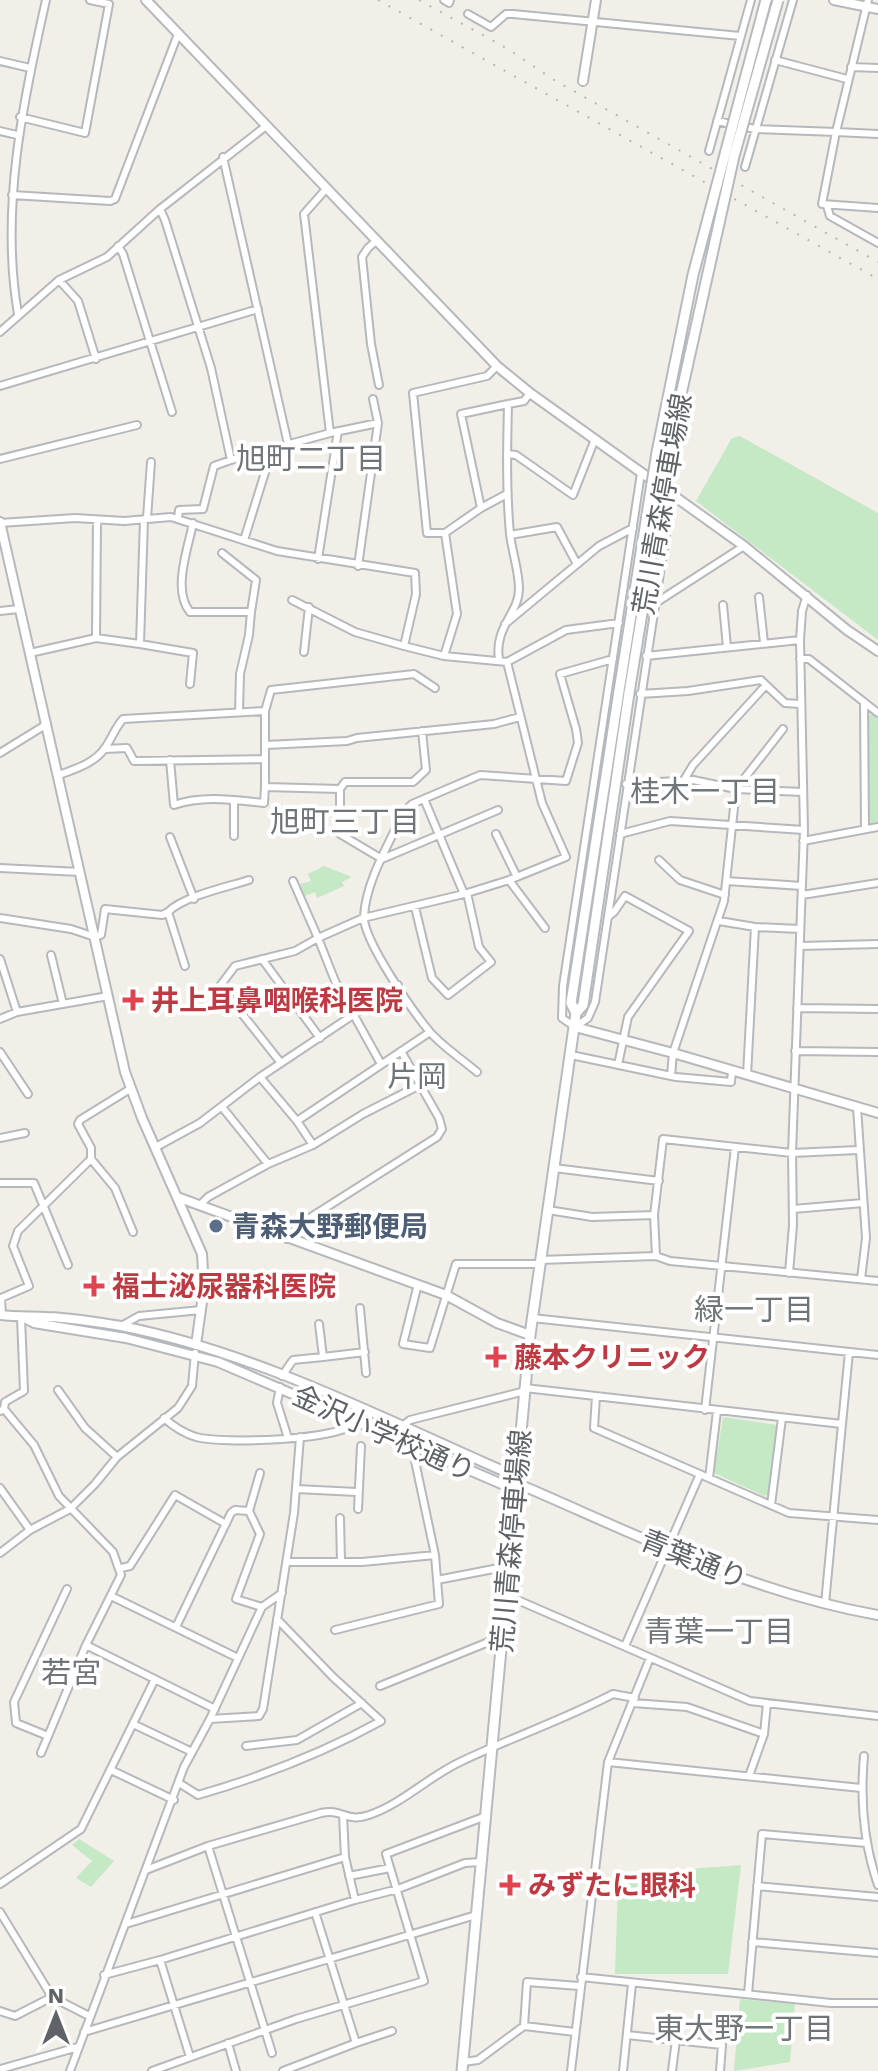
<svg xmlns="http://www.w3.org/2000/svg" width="878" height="2071" font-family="'Work Sans','Noto Sans JP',sans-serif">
<rect width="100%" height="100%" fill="#f1efe8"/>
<path fill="#c5e8c5" d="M740,436l138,77v127l-182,-139 36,-63z
M872,714l6,5v104l-8,2 -3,-2v-107z
M324,866l28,11 -10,5 2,4 -27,12 -2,-6 -10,4 -5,-12 11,-3 -3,-7z
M723,1417l54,8 -8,69 -5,2 -50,-23z
M79,1839l35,22 -23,26 -15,-9 16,-17 -20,-16z
M741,1865l-13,109h-113l3,-91 4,-9z
M740,1999l55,5 -5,58 -56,9z"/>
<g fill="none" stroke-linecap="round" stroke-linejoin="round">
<g stroke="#b5b8bc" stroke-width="10">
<path id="minor" d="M444,0l5,3 1,-3
M868,0l-32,132 42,2
M468,14l23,13 15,-13h7l227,22
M775,60l72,19
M0,61l30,7
M851,67l27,1
M20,117l65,16 24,-129 -19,-4
M717,121l38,8 81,3 -14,72 56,4
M0,131l17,4
M709,151l42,-151
M223,157l65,287
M745,167l48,-167
M326,189l-22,25 26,219
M12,195l98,6 5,-2 63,-165
M827,206l3,10 48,27
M160,209l5,11 46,148 20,92 99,-27 48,-10
M376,241l-8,7 -6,9 9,87 8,41
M118,246l5,8 49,158
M59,280l19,21 18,58
M18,314c-18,-105 5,-212 28,-314
M0,332l59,-52 48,-23 53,-48 106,-83
M497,366l-10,10 -74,17 14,140h18l36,-25 26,-14
M0,386l258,-77
M507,454l9,1 57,40 22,-56
M0,459l137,-34
M641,473l-78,513 -1,32 13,9 13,-9 7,-16 75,-495 4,-11
M481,508l-20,-94 47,-10
M147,518l4,-56
M178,518l1,-8 24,-1 11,-43 17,-6
M0,523l75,-5 49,3 47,-4 106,34 138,22 1,21 -12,52 40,10 63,6 59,-32 53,-7
M193,523c-5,26 -21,67 -3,89h61l-2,23 -9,39 -1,38
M510,535l47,-8 20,37
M244,540l28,-90
M222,553l34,27 -5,32
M318,559l20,-128
M358,566l20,-143 -5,-24
M759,597l5,46
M292,600l63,32 49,14
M654,604l90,-58
M723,605l4,42
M0,611l19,-2
M505,624l94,-78 34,-18
M96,638l1,-117
M140,644l53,9 -3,31
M304,652l5,-45
M30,653l66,-15 44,6 4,-125
M444,656l13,-42 -12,-81
M646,656l154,-16
M499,659c-5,-32 20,-46 20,-70 0,-18 -7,-37 -9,-55 -4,-43 -3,-87 -2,-130l16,-3 6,-8
M800,659h9l69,54
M640,694l48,-3 73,-11 5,5
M864,702l1,127
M265,711l6,-21 143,-16 21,14
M266,745l81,-4 10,-3 137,-14 26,-7
M104,749l23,-1 7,13 131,-2
M0,753l47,-29
M170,760l4,45c30,-10 59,-5 90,-2l1,-16
M59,775c16,-6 36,-12 46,-27 7,-10 10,-20 18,-29l142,-8v76l75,2v45l42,25
M684,780l9,-15 73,-80 19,18 15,1
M626,784l67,-4 43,9 67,3
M340,789l5,-7h68l13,-12 -4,-39
M424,799l40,95
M496,834l21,43
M620,834l50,-13 134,9
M234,836v-36
M170,837l24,62
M803,841l75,-14
M382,859l116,-49
M659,860l21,20 45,15
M0,868l80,4
M509,880l36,48
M726,881l76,5
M802,895l76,-12
M415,907l17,71 16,17 43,-33 -12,-15 -12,-54
M608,917l6,-5 11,-16 64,35 -61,86 -10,48
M0,918l71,11 24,8 6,-2 4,-26 57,6 6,-3
M719,921l36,6 45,2
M800,946l78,-2
M51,955l12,49
M0,959l17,53
M262,959l58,79
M185,966l-17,-54c16,-16 59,-25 81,-32
M797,1008l81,1
M0,1019l17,-7 91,-16
M795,1051l83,1
M0,1052l28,42
M571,1055l105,22 55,5 1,-11
M281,1063l-61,-77 15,-20 60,-15 23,-13 -25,-57
M381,1064l-46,-83 -17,-43 45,-20 101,-24 45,-14 57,-23 -24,-54 -35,-141
M477,1072c-15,-13 -34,-25 -47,-40 -16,-19 -68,-93 -66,-116 2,-35 25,-72 39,-103l9,-9 68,-29 86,6 12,-38 -2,-14 -16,-55 53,-15
M747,1075l8,-148
M671,1076l2,-23 51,-152 12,-112 47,-60
M260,1077l37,44 16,24
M130,1089l-50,31 -2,4 13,24v11l24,29 18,44
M222,1107l46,57
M857,1107l9,131 -5,41
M297,1121l133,-89
M0,1138l25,-5
M156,1147l44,-24 60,-46 138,-92
M554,1168l105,13
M0,1183h34l34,82
M200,1205l8,-8 60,-33 45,-19 50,-31 57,-29
M793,1209l70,-6
M548,1210l44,7 62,-2
M287,1239l13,-15 137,-87 5,-8 -3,-11 -38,-67
M656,1256l-2,-41 9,-76 129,14 66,-3
M540,1260l116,-4 14,5 208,20
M789,1273l4,-48 -1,-72 12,-323 -4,-190 2,-29 5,-16
M418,1284l-15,60 27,4 26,-84h84
M360,1308l6,65
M2,1316l-1,-18 28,-12 -16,-40 5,-15 73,-72
M532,1318l346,37
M319,1324l4,33 42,-5
M121,1326l18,-10 62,-6
M282,1376l11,-16 30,-3
M280,1387l-3,16 11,35
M525,1388l317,36 -17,180
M58,1390l27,38 32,29
M596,1396l-2,32 195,85 89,7
M4,1409l30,36 25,51 54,56 8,23 -35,70 -45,108
M705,1410l30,-263
M0,1411l4,-2 1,-7 19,-11 -3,-73
M164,1418c10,9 19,15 32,19 26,7 147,4 162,-16
M842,1424l7,-72
M401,1427l9,-7 115,-29
M260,1473l-11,38 11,23 -24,65 26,8
M709,1478l8,-67
M0,1488l30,42
M296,1489l61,3
M771,1505l11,-87
M358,1509l3,-63
M340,1518l1,44
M0,1553l30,-23 40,-21 25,-25 22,-27 61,-49 14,-22 3,-33
M287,1562h75l73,-7
M121,1568l9,-2 45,-71 51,29
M437,1580l72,-14
M506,1595l244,106 128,15
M111,1596l127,62
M176,1627l55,-114 4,-3 14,1
M335,1630l104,-26 -4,-49 -20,-94 3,-14
M86,1645l129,64
M625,1646l75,-172
M380,1686l106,-43 17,-10
M633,1703l54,4 77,27
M210,1719l49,-3 4,-7 31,-196 6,-76
M133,1724l59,28
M48,1736l-32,-13 -2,-21 53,-113
M246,1746l51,-6 65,-37
M864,1756c-4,45 -1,86 14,129
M608,1762l253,26
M111,1770l63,30
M749,1776l15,-42 3,-31
M179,1783l19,12c66,-19 123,-41 183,-74l-48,-44 -56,-58
M208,1846l64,207
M146,1870l62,-24 113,-33c22,-5 24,10 48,2 33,-11 59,-38 91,-53 50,-24 103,-42 153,-68l22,4
M349,1876l41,-8
M0,1884l81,-55 74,-150
M757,1886l121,11
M355,1900l43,-11 67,-26 16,-1
M0,1912l52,85 37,19
M126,1924l219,-67
M752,1942l126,11
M104,1975l56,-15
M581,1977l250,26h47
M748,1994l14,-160 104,9
M0,2011l15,5 37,-19
M524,2026l51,6
M84,2032l392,-117
M627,2035l95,10 -2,26
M228,2043l8,28
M356,2043l36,-12
M190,2057l-30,-97 195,-60 -10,-43 -2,-42
M463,2062l15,-2 46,-34 3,-44 52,4
M1,2069l77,-22
M70,2071l114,-304 26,-48 52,-112 20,-14
M152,2071l144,-52 128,-38 -38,-127 100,-38
M283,2071l73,-28 -41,-131
M571,2071l37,-309 42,-104
M623,2071l9,-87
M672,2071l4,-31"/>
</g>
<g stroke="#b5b8bc" stroke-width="12">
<path id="tertiary" d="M146,0l351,366 33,27 214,153 103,84 31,21
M834,0l44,9
M583,81l13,-81
M0,522l125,550 17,46 60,136 2,34 -8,57
M575,1027l98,26 205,60
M177,1197l269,98 51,28 33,12
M0,1315c17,2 32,1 48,2 25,1 49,5 73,9 134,26 263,93 387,147l8,10
M24,1318l10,5 92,15 92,24 286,123 12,-2 19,8c112,49 222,103 343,124"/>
</g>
<g stroke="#b6babf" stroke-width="13">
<path id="secondary" d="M576,1013l-5,-10 48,-312
M462,2071l68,-736 46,-322 7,-8 46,-312"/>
</g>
<use href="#minor" stroke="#fff" stroke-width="6"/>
<use href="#tertiary" stroke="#fff" stroke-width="8"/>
<use href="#secondary" stroke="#fff" stroke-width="9"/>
<path stroke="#b6b7b8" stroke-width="2" stroke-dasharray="2 10" stroke-linecap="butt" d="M378,0l500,279
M419,0l89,49 46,31 324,182"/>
<g stroke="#b6babf" stroke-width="13" stroke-linecap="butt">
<path id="secondary-bridge" d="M619,691l38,-239 36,-177 73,-275
M629,693l39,-240 66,-297 44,-156"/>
</g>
<use href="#secondary-bridge" stroke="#fff" stroke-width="9"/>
</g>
<g fill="#e0444e" stroke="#fff" stroke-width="3">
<path d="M129 988h8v8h8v8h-8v8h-8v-8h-8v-8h8z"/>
<path d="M90 1274h8v8h8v8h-8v8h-8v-8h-8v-8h8z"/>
<path d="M492 1345h8v8h8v8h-8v8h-8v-8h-8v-8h8z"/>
<path d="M506 1873h8v8h8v8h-8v8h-8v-8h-8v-8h8z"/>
</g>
<circle fill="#5c6f8a" stroke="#fff" stroke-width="3" cx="216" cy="1226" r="8"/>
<g text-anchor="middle" stroke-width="8" stroke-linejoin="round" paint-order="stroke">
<g font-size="28" fill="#5f6368" stroke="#fff">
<text transform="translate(662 504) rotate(-80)" y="10">荒川青森停車場線</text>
<text transform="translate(384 1433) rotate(24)" y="10">金沢小学校通り</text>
<text transform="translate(511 1541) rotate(-85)" y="10">荒川青森停車場線</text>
<text transform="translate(694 1559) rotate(22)" y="10">青葉通り</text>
</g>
<g font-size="28" font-weight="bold" fill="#be3a42" stroke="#fff" text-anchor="start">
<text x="151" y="1010">井上耳鼻咽喉科医院</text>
<text x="112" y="1296">福士泌尿器科医院</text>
<text x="514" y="1367">藤本クリニック</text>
<text x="528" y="1895">みずたに眼科</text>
</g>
<g font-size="28" font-weight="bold" fill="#4e5e75" stroke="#fff" text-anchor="start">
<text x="232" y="1236">青森大野郵便局</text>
</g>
<g font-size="30" fill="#70757a" stroke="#fff">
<text x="311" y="469">旭町二丁目</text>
<text x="705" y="802">桂木一丁目</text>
<text x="345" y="832">旭町三丁目</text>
<text x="417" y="1087">片岡</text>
<text x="754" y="1320">緑一丁目</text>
<text x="719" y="1642">青葉一丁目</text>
<text x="71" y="1683">若宮</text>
<text x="744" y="2039">東大野一丁目</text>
</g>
</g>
<g transform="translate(56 2015)" stroke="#ffffff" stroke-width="6" paint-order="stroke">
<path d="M0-6L14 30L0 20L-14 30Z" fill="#5f6368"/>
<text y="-12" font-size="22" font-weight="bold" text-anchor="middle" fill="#5f6368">N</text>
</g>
</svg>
